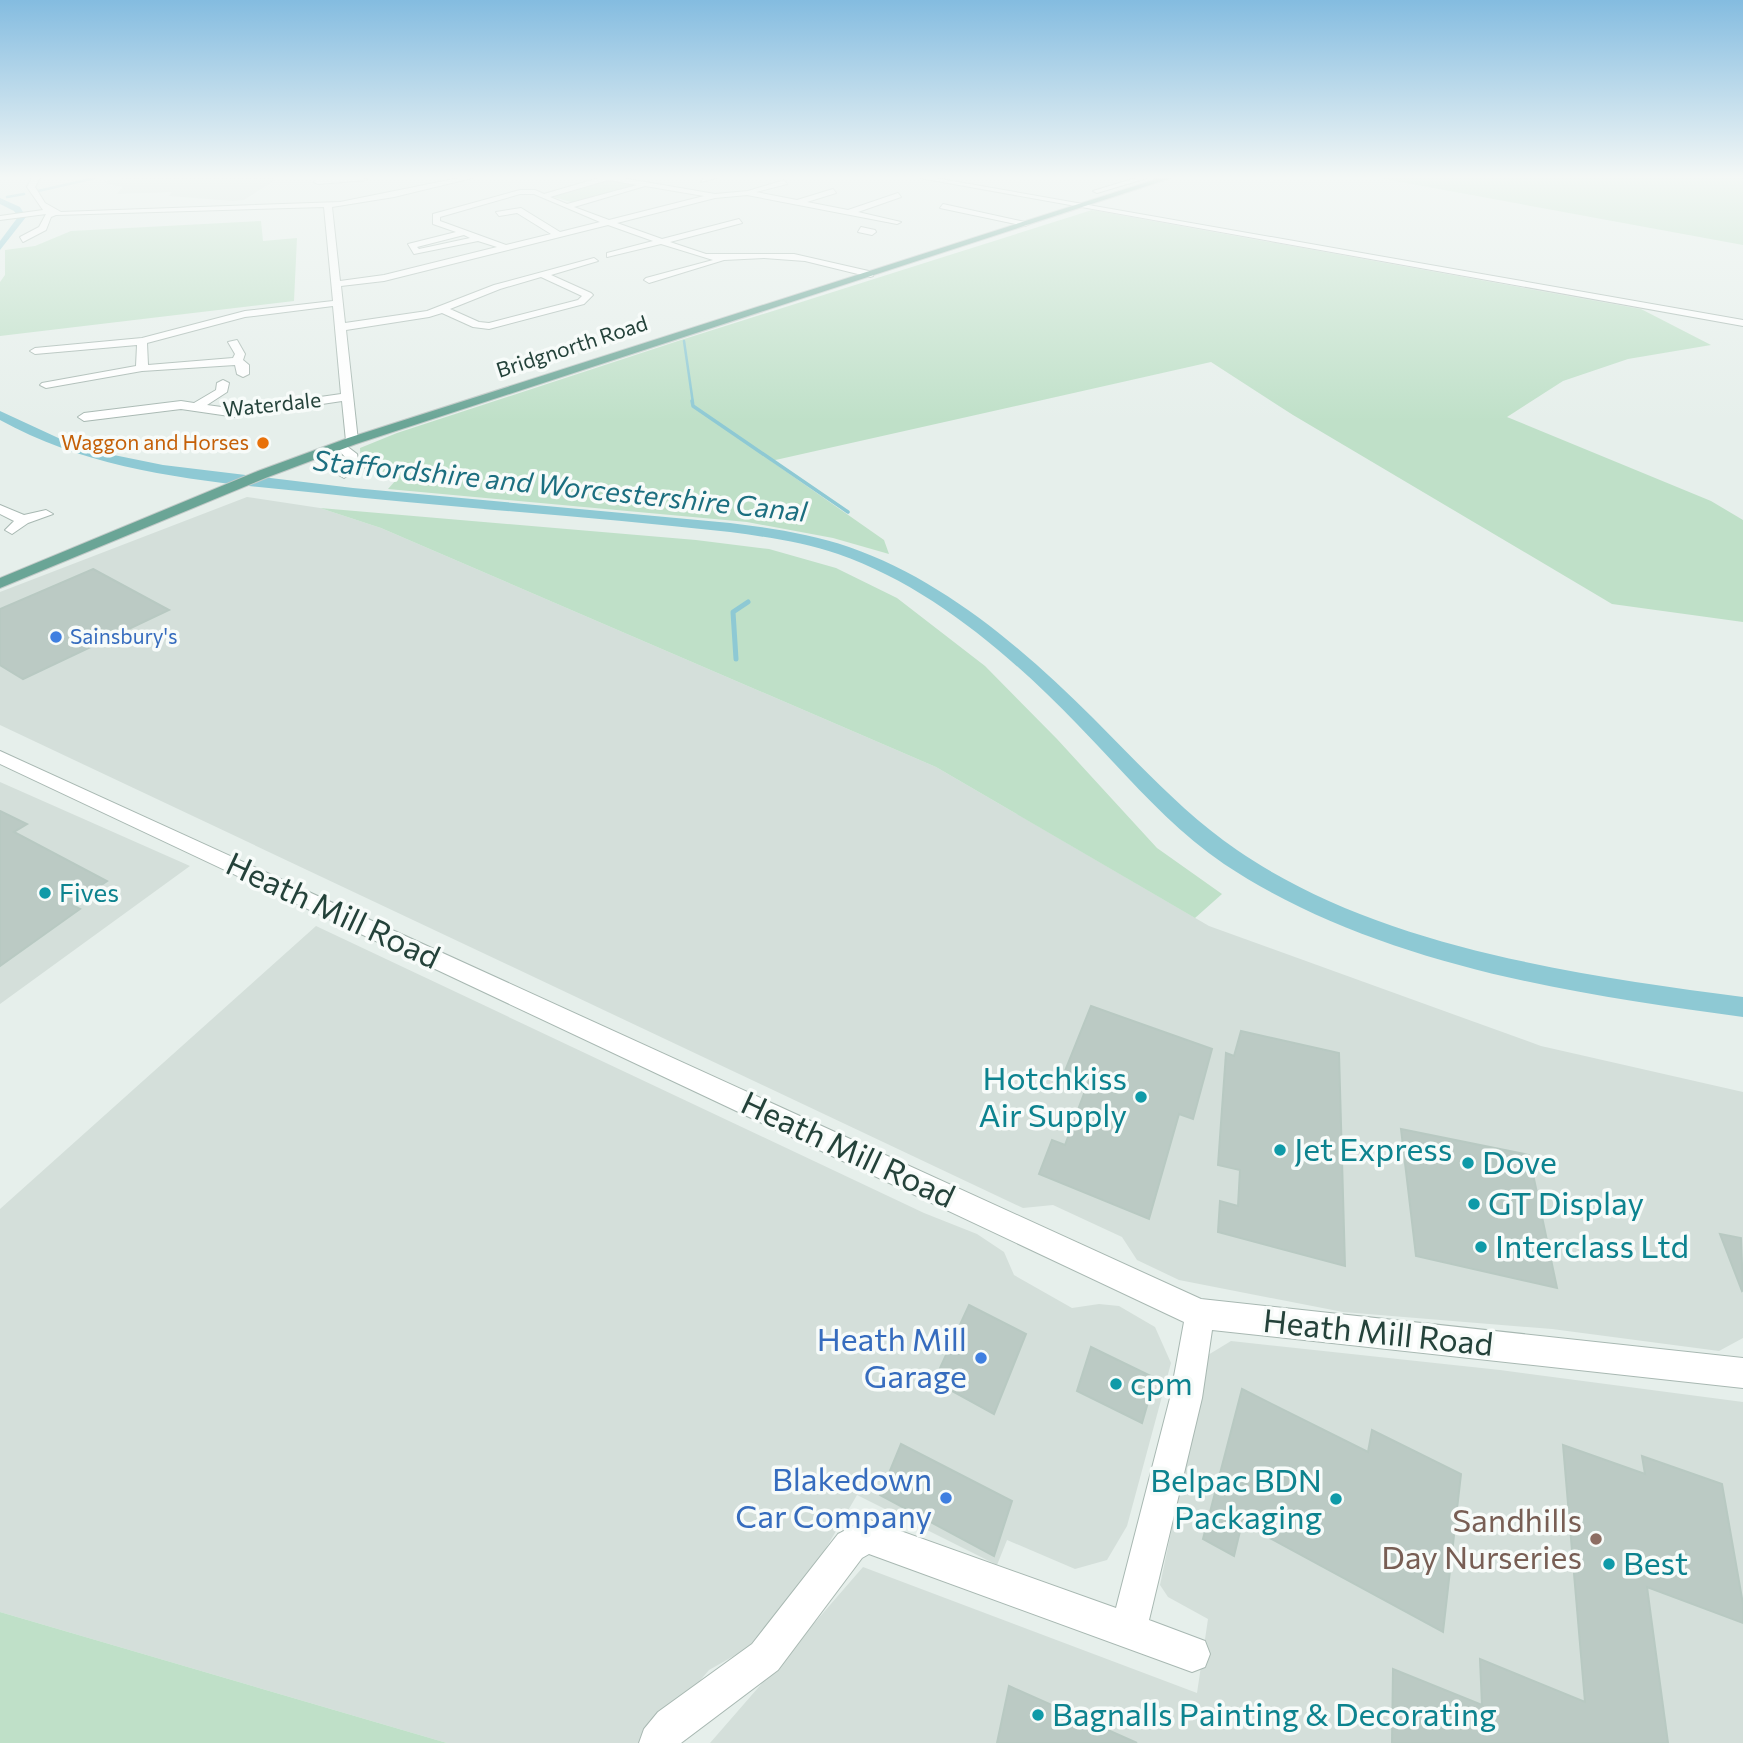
<svg xmlns="http://www.w3.org/2000/svg" width="1743" height="1743" font-family="Commissioner,sans-serif">
<rect width="100%" height="100%" fill="#e6efeb"/>
<path fill="#d4dfda" d="M124,178h151v2l-31,20 -11,1 -64,-5 3,-4 -55,2 6,-7 -22,-5z
M247,497l73,11 61,20 555,239 273,159 332,120 202,46v246l-24,13 -167,-22 -209,-17 -164,-32 -42,-20 -15,-23 -69,-32 -30,3 -1023,-483v-133z
M0,782l190,84 -190,138z
M316,926l608,287 53,21 27,18 10,23 58,33 27,-4 20,2 36,21 16,36 -44,163 -20,34 -32,9 -68,-29 -10,25 -140,-70 -39,67 -56,78 -53,30 -62,73h-200l-447,-131v-403z
M1231,1341l269,29 243,32v341h-1033l153,-176 334,126 11,-74 -40,-22 -8,-12 48,-230z"/>
<path fill="#bfe0c8" d="M1379,178h364v67z
M608,179l28,5 -62,19 -24,-7z
M1092,210l549,99 70,36 -83,14 -65,22 -56,36 204,84 32,19v102l-131,-18 -319,-189 -82,-53 -440,99 113,79 5,14 -56,-16 -86,-16 -359,-33 8,-9 -35,-12 -1,-20 37,-15 284,-93z
M261,221l2,20 34,-3 -3,63 -294,35v-54l5,-7v-25l30,-4 36,-15z
M320,508l376,32 73,9 67,19 61,30 88,68 72,73 100,109 65,46 -27,24 -259,-151 -555,-239z
M0,1612l447,131h-447z"/>
<g fill="none" stroke-linecap="round" stroke-linejoin="round">
<path stroke="#8ec9d4" stroke-width="2.5" d="M38,191l57,-13
M7,197l17,-3
M684,341l9,62"/>
<path stroke="#8ec9d4" stroke-width="3.5" d="M692,401l1,5 155,106"/>
<path stroke="#8ec9d4" stroke-width="5" d="M736,659l-3,-47 15,-10"/>
<path fill="#8ec9d4" fill-rule="evenodd" d="M0,198l20,9 6,10 -26,33v-9l18,-24 -4,-6 -14,-7z
M0,411l67,31 32,10 64,13 190,23 377,35c40,5 81,11 119,24 93,32 175,102 244,171 46,46 90,95 144,132 141,97 340,125 506,147v20c-174,-23 -370,-54 -519,-153 -57,-39 -99,-91 -147,-140 -67,-69 -147,-138 -239,-170 -35,-12 -72,-17 -108,-22 -137,-15 -275,-24 -412,-39 -108,-11 -221,-19 -318,-73z"/>
</g>
<path fill="#bbcac4" stroke="#b8c9c2" stroke-width="2" d="M93,569l76,41 -146,69 -23,-14v-56z
M0,811l27,13 -13,8 93,49 -35,24 8,4 -80,57z
M1091,1006l121,43 -19,70 -14,-5 -30,105 -110,-45 13,-34 13,5 24,-65 -24,-9z
M1241,1031l98,22 6,213 -127,-34 2,-31 18,5 2,-36 -22,-5 8,-112 8,3z
M1401,1129l128,26 28,133 -141,-32z
M1720,1234l21,4 2,52 -1,1z
M969,1305l57,29 -32,80 -60,-33z
M1091,1347l64,31 -13,45 -65,-32z
M1242,1389l126,63 4,-22 89,44 -18,158 -201,-109 -8,33 -31,-17z
M901,1444l111,57 -18,55 -114,-61z
M1563,1445l82,29 -3,-18 80,28 21,120v19l-96,-36 21,156h-276l1,-74 89,36 -2,-46 105,43z
M1009,1686l128,57h-140z"/>
<g fill="none" stroke-linecap="round" stroke-linejoin="round">
<g stroke="#a8b8b2" stroke-width="2">
<path id="minor" d="M32,178h8l-5,9 10,16 16,9 279,-10 119,-24h13l-78,19 -62,10 8,74 44,-6 113,-28 -19,-6 -64,13 -6,-10 48,-12 -23,-8v-10l87,-24h15l9,4 55,-16h23l93,16 33,-3 36,-11 3,4 -31,8 41,8 36,-11 3,4 -29,9 41,8 50,-17 3,4 -43,15 43,10 -4,2 -150,-29 -32,3 -98,25 45,16 77,-20 3,4 -72,19 36,12h88l79,18v4l-3,1 -65,-16 -41,-3 -40,2 -75,23 -5,-3 2,-2 67,-18 -52,-16 -54,13v-4l46,-12 -45,-16 -224,56 -43,5 4,37 82,-12 67,-26 100,-27 4,3 -47,14 40,18 2,2 -9,9 -95,25 -16,-2 -31,-14 -13,4 -83,13 12,111 -6,4 -6,-4 -4,-40 -106,16 -55,-8 -97,12 -6,-4 6,-4 97,-12 13,2 22,-13 1,-7 6,-3 6,3 -2,9 -20,13 29,4 105,-15 -8,-88 -88,11 -98,26 1,22 85,-7 2,-4 -7,-12 9,-2 8,14 -2,6 6,5v9l-6,3 -6,-3 -2,-9 -93,6 -96,17 -6,-3 2,-2 94,-17 1,-21 -102,9 -5,-3 5,-3 107,-10 103,-27 88,-10 -9,-94 -268,8 -5,2 -5,13 -23,12 -3,-5 19,-10 7,-13 -46,6v-4l43,-6 -16,-23zM608,180l29,5 -70,19 -17,-7zM645,186l59,10 -95,24 -35,-13zM520,194h14l66,28 -40,10 -39,-24 -25,4 3,4 18,-3 34,21 -45,11 -66,-24v-4zM464,235l6,3 -51,11 -2,-2zM541,277l41,19 -4,4 -89,23 -10,-1 -29,-13 50,-20z
M316,178h47l4,2 -49,4 -4,-2z
M704,178h12l-15,4z
M920,178h15l808,142v6z
M1136,178h11l-50,15 -4,-2z
M943,204l82,18 4,2 -4,2 -85,-18z
M861,227l14,3 1,2 -4,3 -14,-3z
M340,441l17,13 2,11 -15,13 -7,-4 9,-10v-6l-12,-13z
M0,505l24,10 22,-5 7,4 -25,9 -16,11 -7,-4 9,-9 -14,-7z
M0,751l1201,548 542,59v30l-531,-58 -10,68 -53,222 56,21 5,13 -5,13 -13,5 -323,-118 -7,4 -84,112 -97,73h-42l5,-14 14,-17 94,-68 86,-110 29,-15 249,89 54,-210 14,-76 -1184,-558z"/>
</g>
<g stroke="#c2cac8" stroke-width="2">
<path id="major" d="M1160,178h11l-815,266 -88,33 -268,111v-10l258,-107 90,-33z"/>
</g>
<use href="#minor" fill="#fff" fill-rule="evenodd"/>
<use href="#major" fill="#6aa596" fill-rule="evenodd"/>
</g>
<linearGradient id="sky" x2="0" y2="1"><stop stop-color="#84bce0"/><stop offset="0.42" stop-color="#f4f8f6"/><stop offset="1" stop-color="#f4f8f6" stop-opacity="0"/></linearGradient>
<rect width="1743" height="422" fill="url(#sky)"/>
<circle fill="#e8710a" stroke="#f7fbf9" stroke-width="2.5" cx="263" cy="443" r="7"/>
<g fill="#3f7fe0" stroke="#f7fbf9" stroke-width="2.5">
<circle cx="56" cy="637" r="7"/>
<circle cx="981" cy="1358" r="7"/>
<circle cx="946" cy="1498" r="7"/>
</g>
<g fill="#0f9aa8" stroke="#f7fbf9" stroke-width="2.5">
<circle cx="45" cy="893" r="7"/>
<circle cx="1141" cy="1097" r="7"/>
<circle cx="1280" cy="1150" r="7"/>
<circle cx="1468" cy="1163" r="7"/>
<circle cx="1474" cy="1204" r="7"/>
<circle cx="1481" cy="1247" r="7"/>
<circle cx="1116" cy="1384" r="7"/>
<circle cx="1336" cy="1499" r="7"/>
<circle cx="1609" cy="1564" r="7"/>
<circle cx="1038" cy="1715" r="7"/>
</g>
<circle fill="#8d6e63" stroke="#f7fbf9" stroke-width="2.5" cx="1596" cy="1539" r="7"/>
<g text-anchor="middle" stroke-width="7" stroke-linejoin="round" paint-order="stroke">
<g font-size="21" fill="#24423a" stroke="#f7fbf9">
<text transform="translate(572 347) rotate(-18)" y="7">Bridgnorth Road</text>
<text transform="translate(272 405) rotate(-6)" y="7">Waterdale</text>
</g>
<g font-size="21" fill="#c56008" stroke="#f7fbf9" text-anchor="end">
<text x="249" y="450">Waggon and Horses</text>
</g>
<g font-size="21" fill="#366cbe" stroke="#f7fbf9" text-anchor="start">
<text x="70" y="644">Sainsbury's</text>
</g>
<g font-size="26" fill="#0d838f" stroke="#f7fbf9" text-anchor="start">
<text x="59" y="902">Fives</text>
</g>
<g font-size="28" font-style="italic" fill="#1c6f80" stroke="#f7fbf9">
<text transform="translate(560 486) rotate(6)" y="10">Staffordshire and Worcestershire Canal</text>
</g>
<g font-size="32" fill="#24423a" stroke="#f7fbf9">
<text transform="translate(333 911) rotate(25)" y="11">Heath Mill Road</text>
<text transform="translate(848 1150) rotate(25)" y="11">Heath Mill Road</text>
<text transform="translate(1378 1333) rotate(6)" y="11">Heath Mill Road</text>
</g>
<g font-size="32" fill="#0d838f" stroke="#f7fbf9" text-anchor="start">
<text x="1127" y="1090" text-anchor="end">Hotchkiss<tspan x="1127" dy="37">Air Supply</tspan></text>
<text x="1294" y="1161">Jet Express</text>
<text x="1482" y="1174">Dove</text>
<text x="1488" y="1215">GT Display</text>
<text x="1495" y="1258">Interclass Ltd</text>
<text x="1130" y="1395">cpm</text>
<text x="1322" y="1492" text-anchor="end">Belpac BDN<tspan x="1322" dy="37">Packaging</tspan></text>
<text x="1623" y="1575">Best</text>
<text x="1052" y="1726">Bagnalls Painting &amp; Decorating</text>
</g>
<g font-size="32" fill="#366cbe" stroke="#f7fbf9" text-anchor="end">
<text x="967" y="1351">Heath Mill<tspan x="967" dy="37">Garage</tspan></text>
<text x="932" y="1491">Blakedown<tspan x="932" dy="37">Car Company</tspan></text>
</g>
<g font-size="32" fill="#785e54" stroke="#f7fbf9" text-anchor="end">
<text x="1582" y="1532">Sandhills<tspan x="1582" dy="37">Day Nurseries</tspan></text>
</g>
</g>
</svg>
